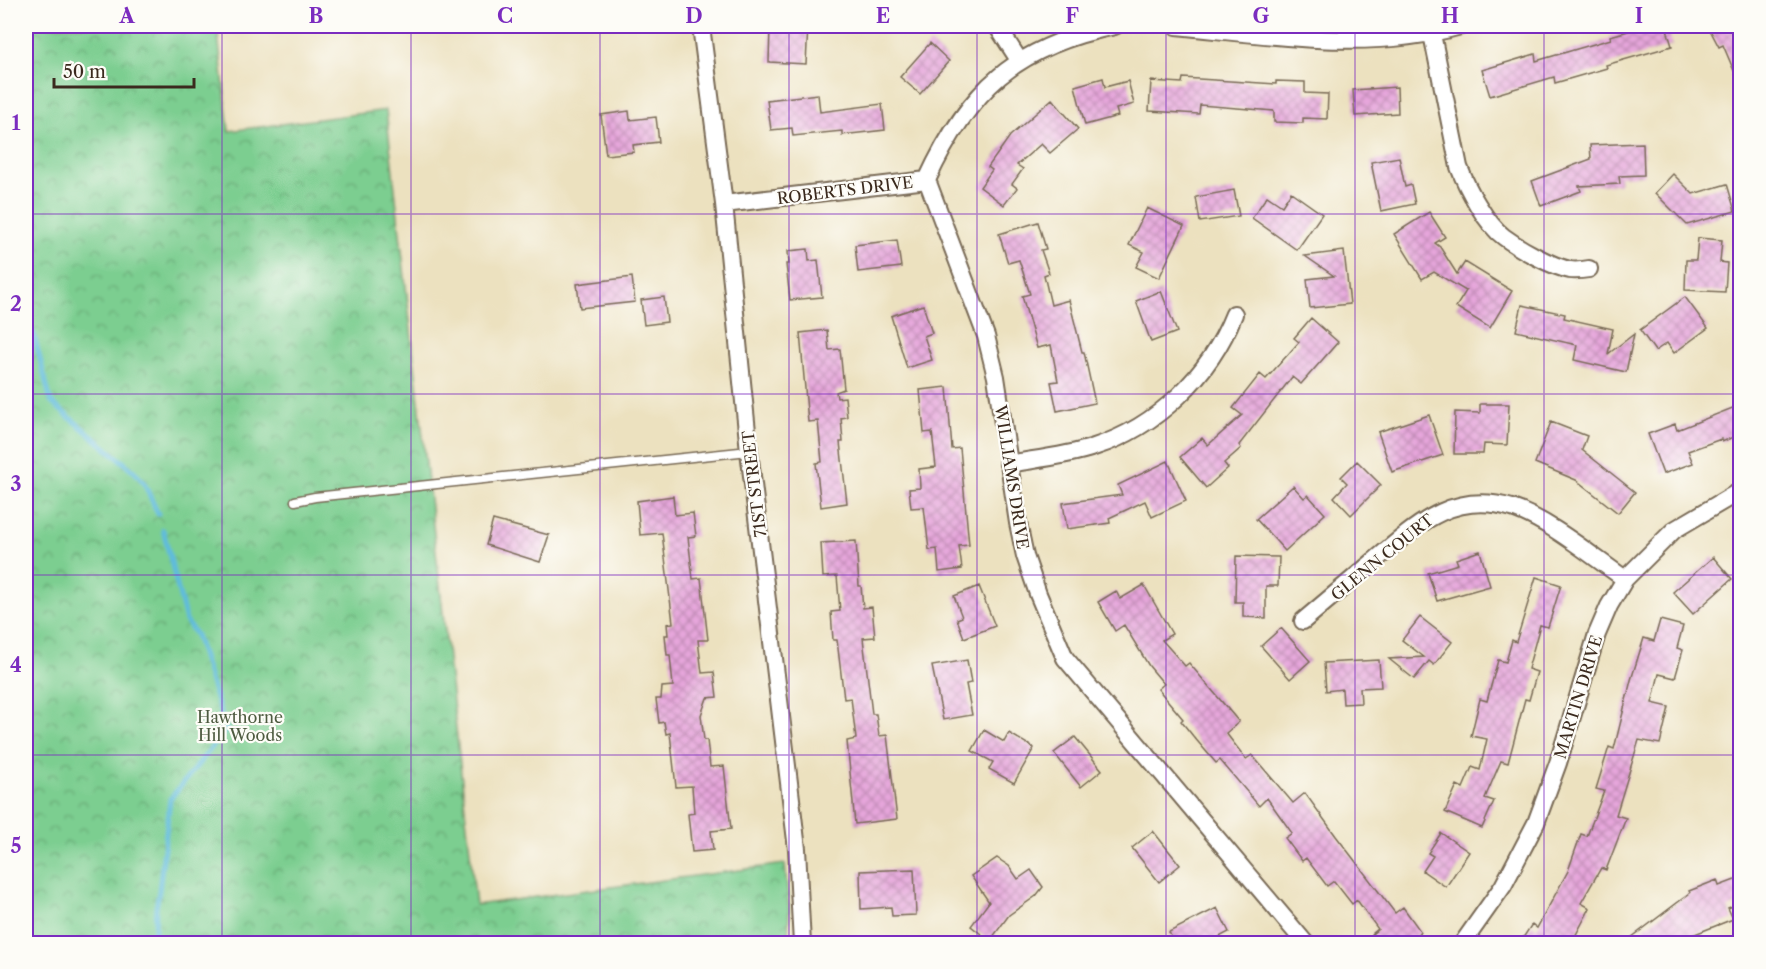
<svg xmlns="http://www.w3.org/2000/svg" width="1766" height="969" font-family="'Libre Caslon Text',serif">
<defs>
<pattern id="park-crowns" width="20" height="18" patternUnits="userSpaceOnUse" patternTransform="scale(1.5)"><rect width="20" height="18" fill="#7cce90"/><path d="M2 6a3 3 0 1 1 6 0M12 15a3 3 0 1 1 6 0" fill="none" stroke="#67a775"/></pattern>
<pattern id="building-cross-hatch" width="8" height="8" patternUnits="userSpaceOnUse" patternTransform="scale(1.5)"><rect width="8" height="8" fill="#e6a6db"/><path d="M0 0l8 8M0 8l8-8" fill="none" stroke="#bc87b1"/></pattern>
</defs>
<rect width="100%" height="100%" fill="#fdfcf7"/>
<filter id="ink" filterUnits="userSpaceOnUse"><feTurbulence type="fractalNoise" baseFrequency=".0167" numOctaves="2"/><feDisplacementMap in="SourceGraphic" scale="12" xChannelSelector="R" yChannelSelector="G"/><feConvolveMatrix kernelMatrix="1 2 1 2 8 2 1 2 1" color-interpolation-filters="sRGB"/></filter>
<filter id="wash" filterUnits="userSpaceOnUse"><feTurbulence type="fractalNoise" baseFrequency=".008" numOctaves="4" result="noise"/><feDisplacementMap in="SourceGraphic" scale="24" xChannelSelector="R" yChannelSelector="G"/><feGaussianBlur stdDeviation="1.35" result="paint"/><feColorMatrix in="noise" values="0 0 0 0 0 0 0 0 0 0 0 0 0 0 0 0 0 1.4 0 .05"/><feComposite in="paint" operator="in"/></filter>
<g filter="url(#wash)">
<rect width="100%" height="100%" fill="#ece1bf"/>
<path fill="url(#park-crowns)" stroke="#5c7c57" stroke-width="1.5" d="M26,26h191l12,105 157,-21 90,795 309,-41 4,45 -1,34h-762z"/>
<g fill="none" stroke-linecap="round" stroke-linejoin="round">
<path stroke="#5ebbdc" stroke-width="5" d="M26,315l1,7 7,13 17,67 83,69 10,12 14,31
M154,944l2,-36 3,-17 11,-92 56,-69 -30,-95 -10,-14 -23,-91"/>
</g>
<g id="blocks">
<path fill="url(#building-cross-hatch)" d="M770,26h38l-2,38 -37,-2z
M1647,26h19l6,20 -66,19 1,3 -52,15 -1,-6 -64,19 -8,-26 53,-16 1,7 75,-22 -1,-3z
M1708,26h32v59l-17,-40 -4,2z
M930,43l19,18 -29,33 -20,-17z
M1103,78l2,9 23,-6 6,23 -18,5 2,7 -33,9 -10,-39z
M1183,78l93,6v-3l29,1v11l23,1 -1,25 -24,-1v5l-29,-1v-11l-74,-6 -1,9 -50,-3 2,-30 31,2z
M1397,87l1,26 -43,3 -2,-26z
M818,94l2,18 62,-8 3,26 -43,5v-4l-49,5 -1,-8 -21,2 -4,-30z
M1052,99l26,30 -28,24 -9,-9 -24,21 6,4 -11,15 5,4 -13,17 -24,-18 12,-17 -4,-3 22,-31z
M629,111l1,9 26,-3 3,25 -26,3 1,7 -28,3 -5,-40z
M1643,143l1,32 -25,1 1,8 -41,2 2,5 -40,15 -9,-25 59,-22 -1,-14z
M1399,157l6,30 6,-2 4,19 -34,7 -10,-49z
M1673,174l20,20 34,-10 8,27 -48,14 -32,-32z
M1234,190l5,26 -39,6 -4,-25z
M1291,192l31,22 -25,36 -45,-32 15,-22 15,10z
M1147,208l37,18 -25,52 -23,-11 8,-15 -15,-7z
M1429,212l16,25 -10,6 5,4 17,27 8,-12 47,29 -22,37 -34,-21 10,-16 -32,-19 -12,7 -28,-45z
M1038,222l8,27 -5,1 8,23 -5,2 7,30 18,-5 13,52h2l11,51 -38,8 -6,-29 7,-1 -7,-36 -14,3 -15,-52 8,-2 -11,-34 -11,3 -9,-29z
M1698,238l24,2 -2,22 7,1 -2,29 -40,-2 1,-30h10z
M897,240l4,27 -43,5 -3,-27z
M808,249l1,12 9,-1 4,37 -32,3 -4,-36h3l-1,-13z
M1344,251l6,53 -40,4 -3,-29 27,-3 -29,-20z
M632,277l3,25 -55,6 -3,-24z
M1161,291l16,41 -26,10 -15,-41z
M664,297l3,25 -23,3 -3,-25z
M1685,297l23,31 -34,25 -7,-10 -12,8 -15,-21z
M923,305l9,28 -8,3 8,24 -25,8 -16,-52z
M1522,305l43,9 -1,4 49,11 -5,25 26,-20 -8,38 -52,-12 3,-15 -61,-14z
M1311,318l27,24 -37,42 -9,-7 -53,68 2,3 -17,15 4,5 -22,20 -26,-31 22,-19 6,7 34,-30 -9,-7 27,-34 6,5 33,-37 -5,-4z
M827,330l2,20 11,-1 4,40 -8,3 1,6 8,-1 2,20 -6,1 2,24h-3l7,61 -26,4 -5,-44 6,-1 -4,-41 -10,1 -8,-89z
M947,387l5,62 8,-1 9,97 -10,1 3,23 -23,3 -2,-23 -8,1 -5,-43 -13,1 -2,-19 11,-1 -1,-19 17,-2 -4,-35 -8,1 -4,-43z
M1480,404h29l-2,41 -23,-1 -1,10h-29l1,-42 25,1z
M1740,405v29l-18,8 -1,-3 -33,12 5,12 -30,11 -15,-40 27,-10 2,6z
M1429,415l14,40 -51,17 -14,-40z
M1551,422l36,14 -5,14 53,42 -17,21 -42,-33 -41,-17z
M1168,461l18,40 -34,16 -7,-16 -36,17 1,5 -43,6 -4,-26 59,-8 -4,-10z
M1357,461l24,24 -30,30 -17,-18 13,-14 -6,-6z
M1293,486l11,12 4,-3 17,19 -40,37 -29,-32z
M673,496l2,19 18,-2 3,23 -8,1 5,42 8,-1 7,62h-10l4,33 12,-1 3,25 -10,1 -6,17 3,25h3l3,27 14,-1 7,63 -20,2 2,19 -21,2 -4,-38 6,-1 -2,-27 -16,1 -6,-54 -4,1 -2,-12 -5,1 -3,-24h5l1,-12 11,-1 -3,-31h-3l-2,-20h3l-1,-11 6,-1 -11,-90 -22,2 -3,-34z
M493,520l56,15 -9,27 -54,-17z
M856,541l3,45h2l2,22 9,-1 3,30 -12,1 9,76h4l3,22 8,-1 10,84 -42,5 -8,-83 9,-2 -5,-41 -7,1 -7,-59h-4l-2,-28 9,-1 -3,-35 -14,1 -2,-34z
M1480,551l10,35 -53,15 -9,-28 30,-9 -2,-5z
M1236,556l43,1 -1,29h-12v32l-23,-1v-15h-8z
M1713,557l19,22 -39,35 -20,-22z
M1536,577l25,8 -13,42 -8,-2 -12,44 9,3 -8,28 -4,-1 -17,64 -7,-2 -16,37 9,3 -12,27 -37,-16 12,-27 6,3 9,-21 8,3 7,-31 -16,-3 9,-37 7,2 11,-41 8,2 6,-22 4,2z
M1144,585l28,49 -10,6 23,26 4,-3 50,59 -13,11 20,26 6,-4 41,48 12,-10 31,43 59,77 8,-6 18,25 -16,12h-26l-7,-10 6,-5 -21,-29 -5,4 -18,-23 -7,5 -21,-28 -4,3 -17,-23 7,-5 -25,-35 -8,8 -39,-46 -4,3 -23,-27 -12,-15 2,-2 -25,-30 6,-5 -15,-18 -25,-41 -9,6 -17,-29 18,-11 4,8z
M979,586l16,40 -31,12 -7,-19 5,-2 -8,-21z
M1420,617l32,25 -18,23 -5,-4 -15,18 -25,-20 35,-2 -22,-17z
M1660,620l23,6 -6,22 6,2 -8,28 -16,-4 -7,29 17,4 -9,37 -21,-4 -23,75 10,3 -20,52 -5,-2 -20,35 9,5 -19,36h-52l13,-20 5,4 31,-57 13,-37 6,2 17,-45 -8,-2 13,-42 5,2 17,-69 13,-42 10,3z
M1281,628l29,33 -20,18 -29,-33z
M967,660l4,23 -5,1 6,31 -29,5 -11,-54z
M1379,660l2,27 -21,1 1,15 -18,1 -1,-15 -16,2 -2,-28z
M984,730l20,12 5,-9 25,15 -20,35 -25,-14 4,-7 -21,-11z
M1075,737l27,33 -21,17 -27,-34z
M1153,831l27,34 -21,17 -27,-34z
M1441,833l28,19 -23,35 -23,-16 10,-15 -5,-3z
M997,858l12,8 9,13 13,-9 12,17 -7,9 -27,19 -19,26 -19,-15 18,-24 -18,-26z
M914,869l2,46 -24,1 -1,-9 -30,2 -1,-38z
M1740,878v25l-12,5 5,11 -43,17 -10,8h-57l67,-51 -1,-2 28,-11 2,6z
M1217,908l12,24 -23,12h-31l-6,-12z"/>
</g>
</g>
<g filter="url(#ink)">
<use href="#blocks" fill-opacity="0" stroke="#796a56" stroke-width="1.5"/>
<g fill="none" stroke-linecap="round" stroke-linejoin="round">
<g stroke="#796a56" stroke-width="11">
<path id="service" d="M295,501l20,-4 434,-46"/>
</g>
<g stroke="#796a56" stroke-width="20">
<path id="minor" d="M701,26l23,178 25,247 48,398 5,95
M997,26l22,34
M1176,26c94,9 193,26 285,0
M1432,34l27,133c8,21 27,57 45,70 16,12 47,29 66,33 6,1 13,0 19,-1
M927,180l59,156 10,41 22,146 7,33 13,38 27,64 241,286
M724,204l203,-24c42,-91 89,-134 188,-154
M1008,464c29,-5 59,-8 86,-17 63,-20 116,-72 140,-133
M1303,621c24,-20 47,-40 71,-60 42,-35 78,-71 138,-53 37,12 81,49 113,71
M1462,944l41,-58 33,-63 22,-60 39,-129 12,-28 16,-27 49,-49 66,-39"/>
</g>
<use href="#service" stroke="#fff" stroke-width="8"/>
<use href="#minor" stroke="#fff" stroke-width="16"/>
</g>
</g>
<path fill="none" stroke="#7b2cbf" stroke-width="1.5" stroke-opacity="0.55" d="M222,26v918M411,26v918M600,26v918M789,26v918M977,26v918M1166,26v918M1355,26v918M1544,26v918M26,214h1714M26,394h1714M26,575h1714M26,755h1714"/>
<g text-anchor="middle" stroke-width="4.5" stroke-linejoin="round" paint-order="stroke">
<g font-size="16" fill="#3b2a1e" stroke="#fdfcf7">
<text transform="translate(845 190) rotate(-7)" y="6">ROBERTS DRIVE</text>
<text transform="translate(1012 477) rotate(81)" y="6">WILLIAMS DRIVE</text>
<text transform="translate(754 484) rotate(-97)" y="6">71ST STREET</text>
<text transform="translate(1382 557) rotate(-39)" y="6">GLENN COURT</text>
<text transform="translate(1578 697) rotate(-73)" y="6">MARTIN DRIVE</text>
</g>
<g font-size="16" fill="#4e5b40" stroke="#fdfcf7">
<text x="240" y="723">Hawthorne<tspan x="240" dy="18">Hill Woods</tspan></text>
</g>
</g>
<rect width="1766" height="969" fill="none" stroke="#fdfcf7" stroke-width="66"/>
<path d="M54 78v9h140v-9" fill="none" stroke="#3b2a1e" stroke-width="3"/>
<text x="63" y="78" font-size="18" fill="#3b2a1e" stroke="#fdfcf7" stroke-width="4.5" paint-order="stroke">50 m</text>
<rect x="33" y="33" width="1700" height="903" fill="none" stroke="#7b2cbf" stroke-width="2"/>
<g font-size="20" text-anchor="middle" font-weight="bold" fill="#7b2cbf">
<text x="127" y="23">A</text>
<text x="316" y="23">B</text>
<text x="505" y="23">C</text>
<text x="694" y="23">D</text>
<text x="883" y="23">E</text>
<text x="1072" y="23">F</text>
<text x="1261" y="23">G</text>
<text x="1450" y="23">H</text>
<text x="1639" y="23">I</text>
<text x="16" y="130">1</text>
<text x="16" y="311">2</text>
<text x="16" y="491">3</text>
<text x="16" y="672">4</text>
<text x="16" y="853">5</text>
</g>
</svg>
